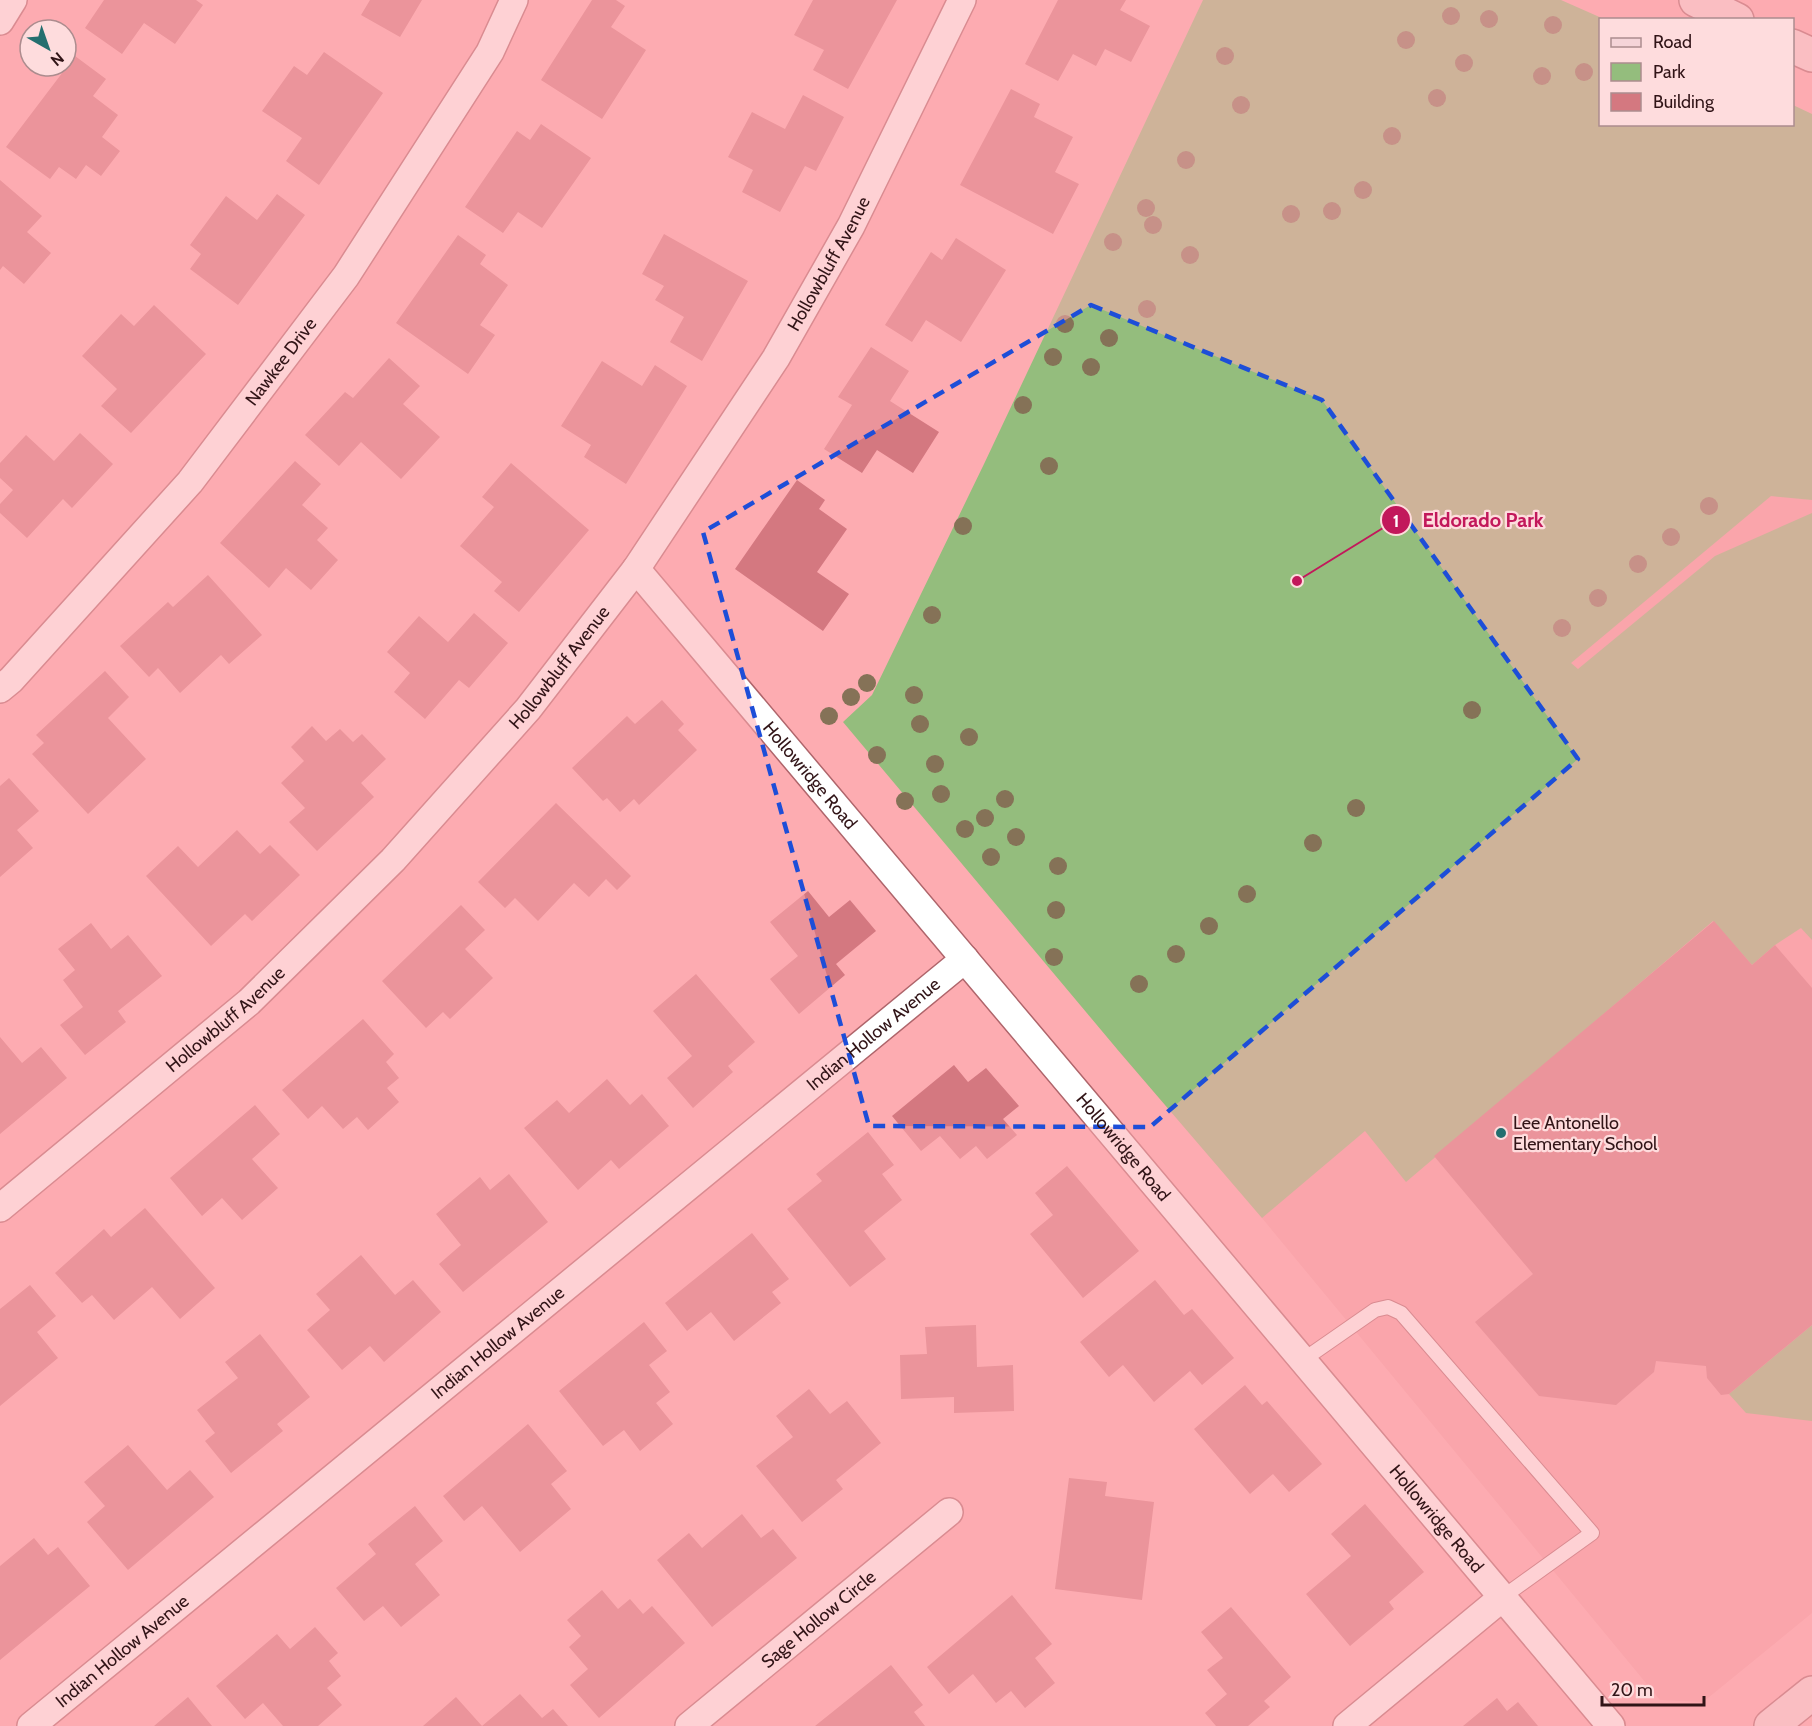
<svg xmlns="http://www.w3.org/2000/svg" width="1812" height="1726" font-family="Cabin,sans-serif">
<rect width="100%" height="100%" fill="#fdacb1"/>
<path fill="#f59da4" d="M1771,495l41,5v1113l-109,89 -43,-2 -398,-482 -145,-169 453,-386z"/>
<path fill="#94bd7d" d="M1203,0h358l43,19 -4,1v104h192l1,-19 19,9v386l-41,-4 -200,167 7,6 137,-113 97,-43v427l-11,-12 -26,17 -23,20 -39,-44 -307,261 -41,-51 -103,87 -145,-169 -274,-327 29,-27 112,-231z
M1812,1325v96l-66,-8 -17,-19z"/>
<path fill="#d47880" d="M104,0h92l7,5 -28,39 -31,-21 -22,31 -37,-26z
M370,0h52l-22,37 -39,-22z
M592,0h24l9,6 -14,21 35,23 -44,69 -61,-39z
M813,0h84l-49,89 -35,-19 11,-20 -30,-15z
M1058,0h68l-6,10 30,16 -19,36 -26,-13 -9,17 -23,-12 -15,27 -33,-17z
M324,52l59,41 -64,92 -33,-24 16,-23 -40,-27 32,-45 13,9z
M75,56l31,23 -13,17 25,19 -16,22 18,14 -19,25 -15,-11 -10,14 -17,-12 -9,12 -44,-32z
M1011,89l29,15 -6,13 39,20 -18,35 24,12 -26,50 -93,-49z
M803,95l41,22 -28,54 -11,-5 -25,46 -38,-20 11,-22 -25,-13 24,-45 33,17z
M541,124l50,34 -49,70 -24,-16 -15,21 -38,-26 52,-76 13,9z
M0,180l42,36 -15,16 24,21 -27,31 -21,-18 -3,4z
M277,194l28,21 -67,90 -48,-36 11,-15 -11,-9 36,-49 31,24z
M664,234l84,47 -46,80 -32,-19 14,-25 -29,-17 9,-14 -22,-12z
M458,235l28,20 -6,9 28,21 -28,40 15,10 -27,39 -72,-51z
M956,238l50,32 -45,72 -35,-22 -14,22 -27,-17 46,-73 11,8z
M154,305l52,49 -75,79 -30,-27 16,-17 -35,-33 39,-42 13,12z
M871,347l38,24 -19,30 49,31 -26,41 -36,-23 -15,23 -38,-24 28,-44 -14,-8z
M389,358l31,28 -17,18 37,33 -39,42 -40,-37 -22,24 -34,-31 40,-43 8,6z
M602,361l40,25 13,-21 32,21 -61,98 -42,-27 7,-12 -30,-19z
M80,433l33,31 -41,44 -9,-9 -36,39 -27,-25v-9l13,-14 -13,-12v-15l26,-28 28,26z
M295,461l26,23 -19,21 26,23 -11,12 21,20 -27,30 -25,-22 -17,20 -49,-45z
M511,463l78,67 -70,82 -25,-21 8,-9 -42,-36 34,-39 -12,-10z
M797,480l28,20 -6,9 28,20 -30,43 32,22 -26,37 -88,-62z
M208,575l54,60 -33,29 -8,-9 -41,38 -22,-25 -9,9 -29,-31 48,-44 5,5z
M474,613l34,30 -39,45 -10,-8 -34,39 -31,-27 16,-19 -23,-21 32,-36 29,26z
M105,671l24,26 -21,21 38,41 -58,55 -56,-60 12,-11 -8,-8z
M662,700l22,24 -6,6 19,20 -58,55 -5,-6 -14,13 -13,-14 -4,3 -31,-33 55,-52 8,8z
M312,726l14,15 14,-12 13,13 9,-8 24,25 -25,24 13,14 -57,54 -28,-29 16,-14 -24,-25 23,-22 -13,-14z
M9,778l30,33 -22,19 16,18 -33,29v-91z
M556,803l75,73 -14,14 -11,-11 -17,18 -15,-14 -36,38 -23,-23 -10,10 -27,-26z
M237,830l23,24 10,-9 30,30 -48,46 -7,-7 -34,32 -65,-70 32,-30 20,21z
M808,891l21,26 21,-17 26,31 -40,33 9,11 -46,39 -29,-35 28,-23 -28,-34z
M461,905l24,25 -20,19 28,29 -43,41 -7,-7 -17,16 -44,-47z
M1714,921l38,44 23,-20 37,43v337l-83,69 -8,1 -14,-17 -1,-12 -50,-5 -2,11 -38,33 -77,-9 -64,-74 58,-48 -99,-118z
M91,923l20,26 17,-14 34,41 -44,35 8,11 -41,33 -25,-30 23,-18 -20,-27 12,-10 -17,-21z
M696,974l59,68 -27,24 5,6 -40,36 -26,-30 25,-22 -39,-45z
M363,1019l31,35 -8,8 13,16 -12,10 12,14 -31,28 -11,-13 -14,12 -21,-23 -14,13 -26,-29z
M0,1037l22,26 19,-16 26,31 -67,56z
M954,1065l14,17 18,-14 33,38 -16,13 14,16 -30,24 -11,-13 -16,13 -20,-23 -19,15 -29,-35z
M607,1079l23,26 12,-11 27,32 -50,43 -8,-9 -33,30 -54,-62 33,-28 12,13z
M255,1105l25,29 -28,25 26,29 -36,32 -20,-22 -20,18 -32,-38z
M868,1132l26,33 -12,9 20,26 -38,31 22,28 -36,28 -63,-78 35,-28 -6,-7z
M1067,1166l72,85 -56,47 -53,-64 23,-19 -18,-22z
M509,1174l39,48 -85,70 -24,-28 22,-19 -25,-31 44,-37 10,13z
M145,1208l70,80 -35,31 -28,-32 -38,33 -22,-25 -10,8 -27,-30 49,-44 7,8z
M752,1233l37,46 -17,13 9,11 -47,38 -23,-29 -24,19 -22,-28z
M361,1255l34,40 18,-15 28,32 -57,50 -14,-16 -28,24 -35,-40 23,-20 -14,-16z
M1155,1280l29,35 8,-6 42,49 -32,27 -12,-14 -36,31 -31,-37 -14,12 -29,-35z
M30,1285l26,31 -19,16 21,26 -58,48v-97z
M644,1322l23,29 -18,14 21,27 -14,11 17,21 -33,27 -16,-21 -21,16 -44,-55z
M976,1325l1,42 36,-2 1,46 -60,2v-16l-53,2 -1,-44 27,-1 -2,-27z
M260,1334l50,63 -33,27 6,7 -52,42 -26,-32 10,-8 -18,-23 41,-32 -13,-16z
M1245,1385l17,20 5,-4 55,63 -33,28 -16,-18 -23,20 -56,-65z
M809,1389l21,25 17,-13 34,42 -45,37 7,9 -41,33 -46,-56 37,-29 -17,-21z
M528,1424l39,47 -16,13 20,25 -51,43 -38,-46 -18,15 -21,-25z
M128,1445l39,45 23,-20 24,27 -86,73 -41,-48 18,-16 -21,-24z
M1069,1478l38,4 -2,14 49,6 -12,98 -87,-11z
M1365,1504l59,68 -35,30 5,7 -44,37 -44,-52 45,-38 -20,-22z
M415,1506l28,35 -28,23 25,31 -39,32 -18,-21 -19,15 -28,-33 40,-34 -8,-10z
M742,1514l19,24 12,-9 24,29 -85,69 -55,-67 32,-27 13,15z
M34,1538l14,17 10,-8 32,39 -90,74v-94z
M602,1590l16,19 12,-10 13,15 9,-8 33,37 -86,75 -29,-33 18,-16 -19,-22 12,-11 -14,-16z
M1012,1595l40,49 -17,14 20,25 -30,25 -14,-17 -15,12 -23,-29 -24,20 -22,-27z
M1231,1607l60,70 -27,24 6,6 -22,19h-32l-11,-13 22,-19 -20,-24 16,-12 -22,-26z
M315,1627l23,26 -9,8 12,15 -14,12 15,17 -24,21h-35l-20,-23 -18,16 -29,-33 61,-52 13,15z
M891,1665l32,40 -9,7 11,14h-110z
M520,1694l22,24 11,-9 15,17h-86z
M188,1697l24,29h-58z
M456,1697l26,29h-59z
M1497,1698l10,13 11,-9 20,24h-75z"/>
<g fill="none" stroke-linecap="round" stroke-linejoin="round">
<g stroke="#af656b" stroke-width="16">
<path id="service" d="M1303,1360l72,-50 13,-3 13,6 191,220 -89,64"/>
</g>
<g stroke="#af656b" stroke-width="30">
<g id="minor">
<path d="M0,21l13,-21"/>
<path id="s1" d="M636,569l975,1157"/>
<path id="s2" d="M0,689l11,-9 179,-198 156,-206 144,-224 24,-52"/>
<path id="s3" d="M0,1208l249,-206 144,-142 135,-151 108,-140 140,-211 75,-132 111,-226"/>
<path id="s4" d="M31,1726l934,-767"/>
<path id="s5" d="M689,1726l260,-214"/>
<path d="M1347,1726l156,-129"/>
</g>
</g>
<g stroke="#af656b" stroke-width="36">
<path id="secondary" d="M1696,0l41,20
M1792,46l20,9
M1771,1726l41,-33"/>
</g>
<use href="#service" stroke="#fff" stroke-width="14"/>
<use href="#minor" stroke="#fff" stroke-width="27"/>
<use href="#secondary" stroke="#f5d4d8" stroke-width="33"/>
</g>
<g fill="#857257">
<circle cx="1451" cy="16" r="9"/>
<circle cx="1489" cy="19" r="9"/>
<circle cx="1553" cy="25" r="9"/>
<circle cx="1406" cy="40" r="9"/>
<circle cx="1225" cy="56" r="9"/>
<circle cx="1464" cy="63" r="9"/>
<circle cx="1584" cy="72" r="9"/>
<circle cx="1542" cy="76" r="9"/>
<circle cx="1437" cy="98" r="9"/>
<circle cx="1241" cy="105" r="9"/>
<circle cx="1392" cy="136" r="9"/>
<circle cx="1186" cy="160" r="9"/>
<circle cx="1363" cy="190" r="9"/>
<circle cx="1146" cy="208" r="9"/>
<circle cx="1332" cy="211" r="9"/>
<circle cx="1291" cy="214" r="9"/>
<circle cx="1153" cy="225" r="9"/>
<circle cx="1113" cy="242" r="9"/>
<circle cx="1190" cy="255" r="9"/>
<circle cx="1147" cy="309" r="9"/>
<circle cx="1065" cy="324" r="9"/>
<circle cx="1109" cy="338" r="9"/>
<circle cx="1053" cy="357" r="9"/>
<circle cx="1091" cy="367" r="9"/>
<circle cx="1023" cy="405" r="9"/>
<circle cx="1049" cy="466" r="9"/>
<circle cx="1709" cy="506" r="9"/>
<circle cx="963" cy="526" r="9"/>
<circle cx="1671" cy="537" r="9"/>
<circle cx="1638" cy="564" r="9"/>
<circle cx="1598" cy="598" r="9"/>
<circle cx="932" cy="615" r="9"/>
<circle cx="1562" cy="628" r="9"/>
<circle cx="867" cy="683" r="9"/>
<circle cx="914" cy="695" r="9"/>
<circle cx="851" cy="697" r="9"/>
<circle cx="1472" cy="710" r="9"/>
<circle cx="829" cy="716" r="9"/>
<circle cx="920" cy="724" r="9"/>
<circle cx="969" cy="737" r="9"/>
<circle cx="877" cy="755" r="9"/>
<circle cx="935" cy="764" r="9"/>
<circle cx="941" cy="794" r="9"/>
<circle cx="1005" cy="799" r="9"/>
<circle cx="905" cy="801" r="9"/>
<circle cx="1356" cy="808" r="9"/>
<circle cx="985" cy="818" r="9"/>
<circle cx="965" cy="829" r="9"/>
<circle cx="1016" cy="837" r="9"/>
<circle cx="1313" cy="843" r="9"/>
<circle cx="991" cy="857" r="9"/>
<circle cx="1058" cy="866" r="9"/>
<circle cx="1247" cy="894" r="9"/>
<circle cx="1056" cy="910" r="9"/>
<circle cx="1209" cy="926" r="9"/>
<circle cx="1176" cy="954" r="9"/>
<circle cx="1054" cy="957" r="9"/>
<circle cx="1139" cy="984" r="9"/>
</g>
<path d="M0 0H1812V1726H0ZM1091,305l231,95 256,359 -428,368 -281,-1 -166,-594z" fill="#fdacb1" fill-opacity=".55" fill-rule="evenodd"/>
<path fill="none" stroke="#1d4ed8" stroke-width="4.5" stroke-dasharray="12 8" stroke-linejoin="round" d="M1091,305l231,95 256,359 -428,368 -281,-1 -166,-594z"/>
<circle fill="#246f6f" stroke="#fedcdd" stroke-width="2" cx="1501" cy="1133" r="6"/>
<g text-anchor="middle" stroke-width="4.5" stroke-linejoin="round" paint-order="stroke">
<g font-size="18" fill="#311417" stroke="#fedcdd">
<text dy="6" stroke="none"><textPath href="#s3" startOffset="1266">Hollowbluff Avenue</textPath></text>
<text dy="6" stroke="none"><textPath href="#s2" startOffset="432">Nawkee Drive</textPath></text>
<text dy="6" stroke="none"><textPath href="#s3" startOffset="780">Hollowbluff Avenue</textPath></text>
<text dy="6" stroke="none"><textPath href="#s1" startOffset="270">Hollowridge Road</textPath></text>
<text dy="6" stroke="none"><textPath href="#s3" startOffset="294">Hollowbluff Avenue</textPath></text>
<text dy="6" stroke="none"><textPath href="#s4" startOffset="1090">Indian Hollow Avenue</textPath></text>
<text dy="6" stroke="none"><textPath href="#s1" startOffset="756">Hollowridge Road</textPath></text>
<text dy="6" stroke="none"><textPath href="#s4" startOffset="604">Indian Hollow Avenue</textPath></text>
<text dy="6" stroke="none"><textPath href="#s1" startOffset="1242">Hollowridge Road</textPath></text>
<text dy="6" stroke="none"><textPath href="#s5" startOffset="168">Sage Hollow Circle</textPath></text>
<text dy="6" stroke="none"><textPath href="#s4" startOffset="118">Indian Hollow Avenue</textPath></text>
</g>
<g font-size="18" fill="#311417" stroke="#fedcdd" text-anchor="start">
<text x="1513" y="1129">Lee Antonello<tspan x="1513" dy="21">Elementary School</tspan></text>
</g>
</g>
<path fill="none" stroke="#c2185b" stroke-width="2" d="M1297 581L1396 520"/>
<g fill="#c2185b" stroke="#fedcdd" stroke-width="2">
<circle cx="1297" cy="581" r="6"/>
<circle cx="1396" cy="520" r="15"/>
</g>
<g font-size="18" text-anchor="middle" font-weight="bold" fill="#fff">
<text x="1396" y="527">1</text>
</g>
<g font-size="20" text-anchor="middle" font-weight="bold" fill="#c2185b" stroke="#fedcdd" stroke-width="4.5" stroke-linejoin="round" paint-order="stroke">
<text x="1483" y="527">Eldorado Park</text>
</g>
<rect x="1599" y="18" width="195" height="108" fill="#fedcdd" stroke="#ac8c8e" stroke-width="1.5"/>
<rect x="1611" y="38" width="30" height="9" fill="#f5d4d8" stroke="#ac8c8e" stroke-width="1.5"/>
<text x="1653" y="48" font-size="18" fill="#311417">Road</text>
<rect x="1611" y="63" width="30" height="18" fill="#94bd7d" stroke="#ac8c8e" stroke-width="1.5"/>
<text x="1653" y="78" font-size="18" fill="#311417">Park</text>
<rect x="1611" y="93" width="30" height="18" fill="#d47880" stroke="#ac8c8e" stroke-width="1.5"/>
<text x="1653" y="108" font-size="18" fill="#311417">Building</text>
<g transform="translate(48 48) rotate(140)"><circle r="28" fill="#fedcdd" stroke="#ac8c8e" stroke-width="1.5"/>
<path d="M0-4.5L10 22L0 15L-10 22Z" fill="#246f6f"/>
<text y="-9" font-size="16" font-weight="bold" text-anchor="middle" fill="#311417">N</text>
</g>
<path d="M1602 1696v9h102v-9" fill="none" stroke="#311417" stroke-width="3"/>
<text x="1611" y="1696" font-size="18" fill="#311417" stroke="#fedcdd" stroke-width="4.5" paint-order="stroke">20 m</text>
</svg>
